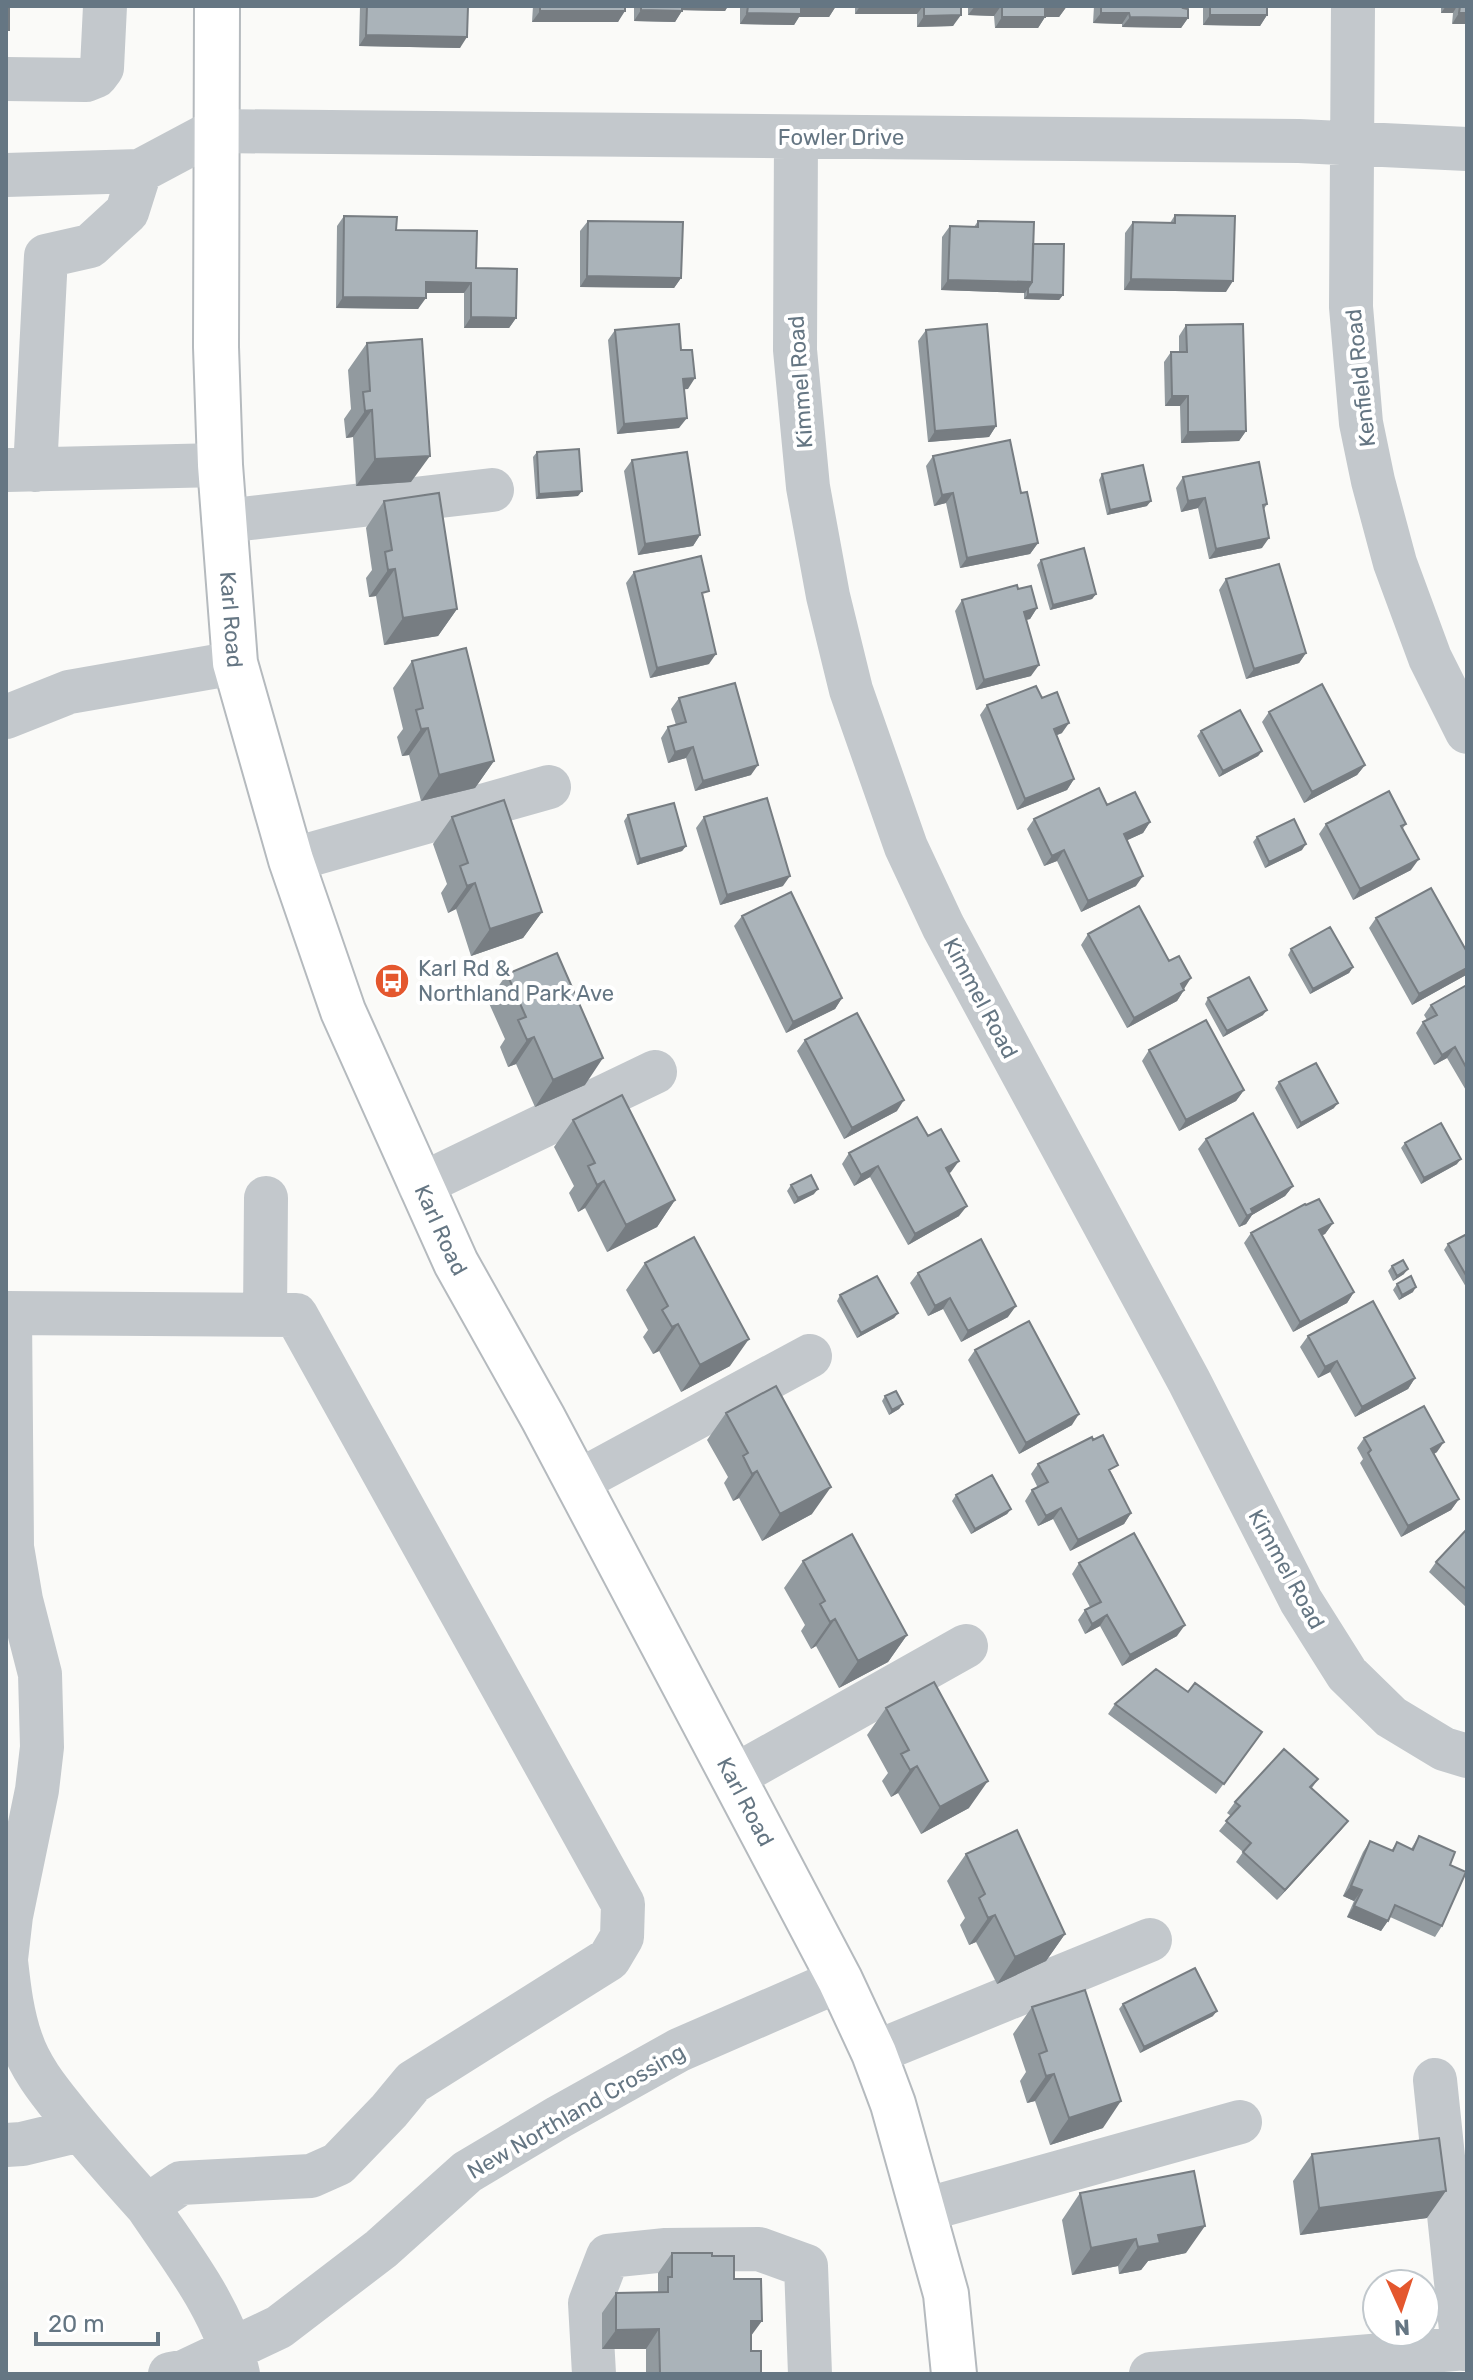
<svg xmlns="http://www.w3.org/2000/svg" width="1473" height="2380" font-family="Rubik,sans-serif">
<rect width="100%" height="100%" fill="#fafaf8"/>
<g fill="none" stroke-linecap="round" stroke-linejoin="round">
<g stroke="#b5babe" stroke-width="48">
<g id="major">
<path id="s1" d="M217,6l-1,341 4,118 15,198 56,197 52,151 113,252 87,155 190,359 107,203 34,73 19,51 53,190 8,80"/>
</g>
</g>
<path stroke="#c3c8cc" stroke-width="44" d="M1353,6l-2,301 10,116 12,58 22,82 35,95 37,74
M6,79l80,1 10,-4 6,-8 3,-62
M796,137l-1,213 13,137 20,109 23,94 55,157 37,79 246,455 112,220 46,73 44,43 53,32 23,7
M6,175l134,-4 75,-40 1084,10 168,8
M7,470l213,-5
M35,470l11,-214 44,-10 37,-34 13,-41
M224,521l268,-31
M6,717l63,-25 166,-29
M291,860l258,-73
M420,1185l235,-113
M6,1313l290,2 327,589 -1,33 -13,22 -196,123 -24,29 -51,53 -27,12 -130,7 -34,23c35,52 78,106 91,168
M265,1315l1,-117
M577,1482l233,-126
M733,1777l233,-131
M6,1959l5,-43 26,-126 5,-43 -2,-73 -19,-74 -9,-53 -2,-234
M6,1961c3,27 6,53 15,79 10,30 30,53 49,77 25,31 51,60 77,89
M874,2053l276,-113
M1435,2080l28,269
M6,2145l16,-1 58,-14
M924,2210l316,-88
M170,2374l16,-3 93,-44 102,-78 86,-77 92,-55 120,-67 161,-70
M594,2374l-4,-71 18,-47 58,-6 93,-1 47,17 4,108
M1151,2374l316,-26"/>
<use href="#major" stroke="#fff" stroke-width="44"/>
</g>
<path fill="#929a9f" d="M360,6h108l-8,42 -101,-2z
M533,6h92l-7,16h-86z
M634,6h94l-3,5 -43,-1 -7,12 -41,-1z
M740,6h96l-7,11h-30l-5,8 -54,-1z
M855,6h106l-8,20 -36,1v-13h-62z
M968,6h99l-8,11h-14l-7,11h-43l-1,-12 -26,-1z
M1094,6h90l4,12 -7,10 -59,-1v-3l-29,-1z
M1203,6h64v9l-7,11 -57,-1z
M1441,6h26l-15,18 1,-11h-12z
M1175,215l51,77 -102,-2 1,-57 8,-11 37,1z
M344,216l52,14 80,38 40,50 -7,10h-45v-35h-38l-8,16 -82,-1 1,-82z
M588,221l93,57 -7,10 -94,-1v-56z
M978,221l55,23 30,51 -4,5 -35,-1v-6l-83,-3 1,-53 8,-11 24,1z
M1186,325l60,106 -7,10 -58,2 -1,-37h-15l-1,-44 7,-10h8v-16z
M615,330l66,20 7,39h-4l-5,39 -62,6 -9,-94z
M926,330l70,96 -7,11 -61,5 -10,-101z
M367,343l44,139 -55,4 -3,-49 -7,1 -2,-19 7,-10 -3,-39z
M537,452l41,44 -42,3 -3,-42z
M933,456l88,37 17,50 -8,11 -70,14 -14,-65 -12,3 -8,-40z
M632,460l68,75 -7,11 -55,9 -14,-84z
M1102,474l45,32 -40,9 -8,-35z
M1183,477l84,27 -3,5 -2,39 -53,11 -11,-51 -17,4 -5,-24z
M384,501l73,108 -19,27 -54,9 -8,-49 -7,1 -3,-19 6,-8 -6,-42z
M1041,560l55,34 -4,5 -42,11 -13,-45z
M634,572l69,28 6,64 -59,14 -24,-95z
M1226,579l80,74 -7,10 -53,16 -27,-89z
M1018,589l19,19 -7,11 -4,1 5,56 -55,14 -21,-79 7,-11z
M412,661l82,100 -19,27 -54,13 -12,-46 -7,1 -5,-19 6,-8 -10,-41z
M679,698l72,77 -56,16 -9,-33 -18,5 -7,-25 7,-11 8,-2 -5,-16z
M1042,698l20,35 -5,2 17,44 -7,11 -50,20 -37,-95 7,-10z
M1269,712l96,53 -8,10 -53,28 -42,-81z
M1201,731l61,20 -4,5 -39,21 -22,-41z
M1107,805l43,17 -7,11 -16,7 9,46 -55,26 -24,-51 -13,5 -17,-37 7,-10z
M628,815l58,31 -4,5 -45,14 -13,-44z
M452,817l90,95 -19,26 -52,18 -15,-47 -8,4 -7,-20 6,-9 -14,-40z
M704,817l79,69 -63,19 -24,-77z
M1326,824h80l-3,4 8,42 -58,30 -34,-66z
M1257,837l45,13 -37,18 -12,-26z
M742,916l100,82 -7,11 -49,24 -52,-107z
M1376,918l90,57 -54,30 -43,-77z
M1088,934l81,27 15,29 -7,11 -50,27 -46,-83z
M1291,949l62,18 -4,6 -39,21 -22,-39z
M507,974l78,111 -50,22 -19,-43 -8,3 -8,-20 5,-8 -17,-38z
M1467,985v107l-20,-34 -13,7 -18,-32 7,-11 4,-2 -3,-5 7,-10z
M1208,998l55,17 -40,22 -18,-33z
M805,1040l92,71 -53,28 -47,-88z
M1149,1050l95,40 -8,11 -57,30 -37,-70z
M1279,1082l55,26 -37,21 -22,-41z
M573,1120l102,80 -18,27 -50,25 -22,-44 -7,4 -9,-19 5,-7 -20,-39z
M928,1136l23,36 -2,1 10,43 -51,29 -38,-68 -16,9 -12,-22 7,-11z
M1206,1139l87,47 -8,10 -33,19 -6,9 -7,3 -41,-78z
M1405,1143l52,21 -36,20 -20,-36z
M791,1185l23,9 -20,10 -7,-13z
M1306,1205l27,18 -8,11 -3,1 32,57 -7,11 -54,29 -49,-89 7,-10z
M1467,1234v52l-1,1 -22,-37 4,-6z
M645,1263l85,103 -49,26 -22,-41 -6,3 -10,-17 5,-7 -22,-40z
M1392,1266l12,8 -11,7 -5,-10z
M918,1273l90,44 -47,25 -18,-33 -15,7 -18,-33z
M1397,1284l16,8 -14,8 -6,-10z
M840,1295l58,18 -4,5 -37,20 -20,-37z
M1308,1336l107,42 -7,11 -53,28 -25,-45 -12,6 -18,-31z
M975,1350l97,75 -53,29 -51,-94z
M885,1396l18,8 -4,5 -10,6 -7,-14z
M726,1413l86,101 -50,27 -23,-43 -6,3 -9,-18 4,-6 -21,-37z
M1364,1438l73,14 -3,2 25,45 -8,11 -50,27 -41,-74 3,-4 -6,-11z
M1038,1464l74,10 19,39 -7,11 -54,27 -17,-32 -15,7 -13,-25 7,-11 6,-2 -7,-14z
M956,1495l55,14 -4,5 -36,20 -19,-33z
M1467,1529v79l-38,-36 7,-10z
M803,1561l104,74 -19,27 -49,26 -23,-42 -5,3 -10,-18 4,-6 -21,-37z
M1079,1563l98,73 -55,30 -22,-40 -15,8 -7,-14 7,-10 5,-3 -18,-33z
M1188,1692l74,40 -46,62 -108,-80 7,-10z
M886,1708l83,100 -48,26 -23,-41 -7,4 -9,-16 6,-8 -21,-38z
M1318,1779l-6,9 36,33 -8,10 -63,69 -41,-38 7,-10 -24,-21 12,-15 -4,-3 8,-11z
M1419,1836l31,29 -8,61 -7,11 -45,-20 -9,14 -34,-14 7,-16 -11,-5 20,-44 7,-11 21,10 6,-9 14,7z
M966,1854l99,80 -19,27 -49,23 -21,-42 -7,3 -9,-20 5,-7 -18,-37z
M1123,2004l90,12 -73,37 -21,-44z
M1032,2007l71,121 -53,17 -15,-44 -8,2 -7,-22 6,-9 -13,-38z
M1312,2154l115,64 -127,17 -7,-54z
M1080,2193l106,60 -38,8 -7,9 -22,4 -1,-8 -46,9 -10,-55z
M672,2253l40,3 22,23 17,57v15l10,23h-115v-25h-44v-36l14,-20h42v-20z"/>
<path fill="#777d82" d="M677,6h51l-3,5 -50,-1z
M801,6h35l-7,11h-30l-5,8 -54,-1 7,-11z
M860,6h63l-6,8h-62z
M975,6h26l-7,10 -26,-1z
M1045,6h22l-8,11h-21z
M1446,6h11l-4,7h-12z
M641,10l41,1 -7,11 -41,-1z
M540,11h85l-7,11h-86z
M1101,13h28l-7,11 -29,-1z
M1459,13h8v11h-15z
M961,15l-8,11 -36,1 7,-11z
M1210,15h57l-7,11 -57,-1z
M1002,17h43l-7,11h-43z
M1130,17l58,1 -7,10 -59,-1z
M366,35l101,2 -7,11 -101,-2z
M587,276l94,2 -7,10 -94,-1z
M1131,279l102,2 -7,11 -102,-2z
M948,280l84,2 -7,11 -84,-3z
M426,282l45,1 -7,10h-46z
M1028,294l35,1 -4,5 -35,-1z
M343,297l83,1 -8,11 -82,-1z
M471,317l45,1 -7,10h-45z
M695,378l-7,11 -12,1 7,-11z
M1172,396h16l-8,10h-15z
M372,410l-19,27 -7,1 19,-27z
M687,418l-8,10 -62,6 7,-10z
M996,426l-7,11 -61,5 7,-11z
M1246,431l-7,10 -58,2 7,-11z
M430,456l-19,26 -55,4 19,-27z
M582,491l-4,5 -42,3 3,-5z
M953,493l-7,10 -12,3 8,-11z
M1205,498l-7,10 -17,4 7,-11z
M1151,501l-4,5 -40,9 3,-5z
M700,535l-7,11 -55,9 7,-11z
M1269,538l-7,10 -53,11 7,-10z
M1038,543l-8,11 -70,14 7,-10z
M395,569l-19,27 -7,1 19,-27z
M1096,594l-4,5 -42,11 3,-5z
M1037,608l-7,11 -13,3 7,-10z
M457,609l-19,27 -54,9 19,-27z
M1306,653l-7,10 -53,16 8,-10z
M716,654l-7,10 -59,14 7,-10z
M1039,665l-8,11 -55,14 8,-10z
M1069,723l-7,10 -15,6 7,-10z
M428,728l-19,27 -7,1 19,-27z
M693,747l-7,11 -18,5 7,-11z
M1262,751l-4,5 -39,21 4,-6z
M494,761l-19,27 -54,13 18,-26z
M758,765l-7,10 -56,16 8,-10z
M1365,765l-8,10 -53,28 8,-11z
M1074,779l-7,11 -50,20 8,-11z
M1150,822l-7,11 -26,12 7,-11z
M1306,844l-4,6 -37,18 4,-6z
M686,846l-4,5 -45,14 3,-6z
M1064,850l-7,11 -13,5 8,-10z
M1419,859l-8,11 -58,30 7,-11z
M790,876l-7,10 -63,19 7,-10z
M1143,876l-7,10 -55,26 7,-11z
M475,883l-19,26 -8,4 19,-27z
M542,912l-19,26 -52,18 19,-27z
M1353,967l-4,6 -39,21 3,-5z
M1467,968l-1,7 -54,30 7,-11z
M1191,978l-7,11 -3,-5z
M1184,990l-7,11 -50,27 7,-10z
M842,998l-7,11 -49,24 7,-11z
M1267,1010l-4,5 -40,22 4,-6z
M534,1037l-18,27 -8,3 19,-27z
M1455,1047l-8,11 -13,7 8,-10z
M603,1058l-18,27 -50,22 18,-27z
M1244,1090l-8,11 -57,30 7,-11z
M904,1100l-7,11 -53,28 8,-11z
M1338,1103l-4,5 -37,21 4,-6z
M1461,1159l-4,5 -36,20 3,-6z
M959,1161l-8,11 -12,7 7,-11z
M878,1166l-8,11 -16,9 7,-11z
M604,1181l-19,27 -7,4 19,-27z
M1293,1186l-8,10 -33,19 -6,9 -7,3 12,-18z
M818,1189l-4,5 -20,10 4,-6z
M675,1200l-18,27 -50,25 19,-27z
M967,1206l-8,10 -51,29 7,-11z
M1333,1223l-8,11 -13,6 7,-10z
M1408,1269l-4,5 -11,7 4,-5z
M1416,1287l-3,5 -14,8 3,-5z
M1354,1292l-7,11 -54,29 7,-10z
M950,1298l-7,11 -15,7 7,-10z
M1016,1306l-8,11 -47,25 7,-11z
M898,1313l-4,5 -37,20 4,-5z
M678,1324l-19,27 -6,3 19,-27z
M749,1339l-19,27 -49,26 19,-27z
M1337,1361l-7,11 -12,6 7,-11z
M1415,1378l-7,11 -53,28 7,-10z
M903,1404l-4,5 -10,6 3,-5z
M1079,1414l-7,11 -53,29 7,-11z
M1444,1442l-7,10 -13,7 7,-10z
M757,1471l-18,27 -6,3 19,-27z
M831,1487l-19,27 -50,27 18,-27z
M1459,1499l-8,11 -50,27 7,-11z
M1061,1508l-8,11 -15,7 8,-10z
M1011,1509l-4,5 -36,20 4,-5z
M1131,1513l-7,11 -54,27 8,-11z
M1107,1615l-7,11 -15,8 7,-10z
M835,1619l-19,27 -5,3 19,-27z
M1185,1625l-8,11 -55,30 8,-11z
M907,1635l-19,27 -49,26 19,-27z
M917,1766l-19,27 -7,4 19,-27z
M988,1781l-19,27 -48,26 19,-27z
M1348,1821l-8,10 -63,69 8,-10z
M1351,1886l11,4 -8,11 -11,-5z
M1354,1906l34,15 -7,10 -34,-14z
M995,1915l-19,27 -7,3 19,-27z
M1065,1934l-19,27 -49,23 18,-27z
M1217,2011l-4,5 -73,37 4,-6z
M1054,2074l-19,27 -8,2 19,-27z
M1121,2101l-18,27 -53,17 19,-27z
M1446,2191l-19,27 -127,17 19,-27z
M1205,2226l-19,27 -38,8 -7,9 -22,4 19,-27 20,-12z
M1136,2239l-18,27 -46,9 19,-27z
M751,2321h11l-14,19z
M659,2329l-13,20h-44l14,-19z"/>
<path fill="#aab3b9" stroke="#777d82" stroke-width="2" d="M6,6h3v24h-3z
M367,6h101l-1,31 -101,-2z
M540,6h85v5h-85z
M641,6h41v5l-41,-1z
M748,6h88h-35v8l-54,-1z
M924,6h37v9l-37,1z
M1002,6h65h-22v11h-43z
M1101,6h83l-1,2 5,1v9l-58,-1 -1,-4h-28z
M1210,6h57v9h-57z
M1460,6h7v7h-8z
M1175,215l60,1 -2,65 -102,-2 2,-57 42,1z
M344,216l53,1 -1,13 81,1 -1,37 41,1 -1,49 -45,-1v-34l-45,-1v16l-83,-1z
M588,221l95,1 -2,56 -94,-2z
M978,221l56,1 -2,60 -84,-2 2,-54 28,1z
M1033,244h31l-1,51 -35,-1v-6l4,-6z
M679,324l2,26h11l3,28 -12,1 4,39 -63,6 -9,-94z
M987,324l9,102 -61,5 -9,-101z
M1243,324l3,107 -58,1v-36h-16l-1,-44h16l-1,-27z
M422,339l8,117 -55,3 -3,-49 -7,1 -2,-19 7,-1 -3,-48z
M1010,440l11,53 6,-1 11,51 -71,15 -14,-65 -11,2 -9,-39z
M579,449l3,42 -43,3 -2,-42z
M687,452l13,83 -55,9 -13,-84z
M1259,462l8,42 -4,1 6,33 -53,11 -11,-51 -17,3 -5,-24z
M1143,465l8,36 -41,9 -8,-36z
M439,493l18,116 -54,9 -8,-49 -7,1 -3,-18 7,-2 -8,-49z
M1084,548l12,46 -43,11 -12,-45z
M701,556l8,35 -7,2 14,61 -59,14 -23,-96z
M1279,564l27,89 -52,16 -28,-90z
M1017,585l1,4 13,-3 6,22 -13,4 15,53 -55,15 -22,-80z
M466,648l28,113 -55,14 -11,-47 -7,1 -5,-19 7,-2 -11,-47z
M735,683l23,82 -55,16 -10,-34 -18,5 -7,-25 18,-5 -7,-24z
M1322,684l43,81 -53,27 -43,-80z
M1036,686l6,12 15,-6 12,31 -15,6 20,50 -49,20 -38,-94z
M1240,710l22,41 -39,20 -22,-40z
M1099,788l8,17 28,-13 15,30 -26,12 19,42 -55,25 -24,-51 -12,6 -18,-37z
M1389,791l17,33 -5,2 18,33 -59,30 -34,-65z
M767,798l23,78 -63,19 -23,-78z
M504,800l38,112 -52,17 -15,-46 -8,3 -7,-20 8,-3 -16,-46z
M674,803l12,43 -46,13 -12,-44z
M1294,819l12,25 -37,18 -12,-25z
M1431,888l36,64v16l-48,26 -43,-76z
M791,892l51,106 -49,24 -51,-106z
M1139,906l30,55 10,-5 12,22 -10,6 3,6 -50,28 -46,-84z
M1330,927l23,40 -40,22 -22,-40z
M557,953l46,105 -50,22 -19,-43 -7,3 -9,-20 8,-3 -19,-43z
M1249,977l18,33 -40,21 -19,-33z
M1467,985v84l-12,-22 -13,8 -19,-33 14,-7 -6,-10z
M857,1013l47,87 -52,28 -47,-88z
M1206,1020l38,70 -58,30 -37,-70z
M1316,1063l22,40 -37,20 -22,-41z
M622,1095l53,105 -49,25 -22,-44 -7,4 -9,-19 7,-3 -22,-43z
M1253,1113l40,73 -42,23 2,4 -6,3 -41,-77z
M917,1117l11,19 13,-7 18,32 -13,7 21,38 -52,28 -37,-68 -17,9 -12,-22z
M1441,1123l20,36 -37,19 -19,-35z
M811,1175l7,14 -20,9 -7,-13z
M1319,1199l14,24 -14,7 35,62 -54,30 -49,-89 54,-29 1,1z
M1467,1234v43l-19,-33z
M694,1237l55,102 -49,26 -22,-41 -6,3 -10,-17 6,-4 -23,-43z
M981,1239l35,67 -48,25 -18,-33 -15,8 -17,-33z
M1403,1260l5,9 -11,7 -5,-10z
M877,1276l21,37 -37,20 -21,-38z
M1411,1276l5,11 -14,8 -5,-11z
M1373,1301l42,77 -53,29 -25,-46 -12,6 -17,-31z
M1029,1321l50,93 -53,29 -51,-93z
M776,1386l55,101 -51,27 -23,-43 -5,3 -9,-18 5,-3 -22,-40z
M896,1391l7,13 -11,6 -7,-14z
M1424,1406l20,36 -13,7 28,50 -51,27 -40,-73 3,-3 -7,-12z
M1103,1435l15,30 -9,5 22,43 -53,27 -17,-32 -15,8 -14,-26 16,-8 -10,-18 54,-27 1,3z
M992,1475l19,34 -36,20 -19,-34z
M1467,1529v61l-31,-28z
M1134,1533l51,92 -55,30 -23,-40 -15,9 -7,-14 16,-8 -22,-39z
M852,1534l55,101 -49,26 -23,-42 -5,3 -10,-18 5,-3 -22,-40z
M1156,1669l32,23 7,-9 67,49 -38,52 -109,-80z
M934,1682l54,99 -48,26 -23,-41 -7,4 -9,-16 8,-4 -23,-42z
M1284,1749l34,30 -8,8 38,34 -63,69 -42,-38 8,-9 -25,-22 14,-15 -5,-4z
M1017,1830l48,104 -50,23 -20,-42 -7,3 -9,-20 6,-4 -19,-40z
M1419,1836l36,16 -5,13 16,7 -24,54 -47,-21 -7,16 -34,-15 8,-16 -11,-4 19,-45 23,10 4,-9 16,8z
M1195,1968l22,43 -73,36 -21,-43z
M1085,1990l36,111 -52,17 -15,-44 -8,2 -7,-22 8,-3 -15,-44z
M1439,2138l7,53 -127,17 -7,-54z
M1194,2171l11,55 -47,9 2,8 -22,4 -2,-8 -45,9 -11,-55z
M672,2253h40v3h22v23h27l1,42h-11v30h10v23h-101l-1,-45 -43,1v-37l52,-1v-15h4z"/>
<defs>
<g id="bus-disc" transform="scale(1.8)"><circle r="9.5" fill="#e4572e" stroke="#fff"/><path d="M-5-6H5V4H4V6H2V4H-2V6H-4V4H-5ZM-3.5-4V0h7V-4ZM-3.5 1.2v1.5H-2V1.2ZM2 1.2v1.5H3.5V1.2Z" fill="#fff"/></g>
</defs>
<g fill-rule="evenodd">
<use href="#bus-disc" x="392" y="981"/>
</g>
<g text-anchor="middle" stroke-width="8" stroke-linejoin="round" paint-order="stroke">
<g font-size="22" fill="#657683" stroke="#fff">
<text x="841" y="145">Fowler Drive</text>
<text transform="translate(1360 378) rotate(-96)" y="8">Kenfield Road</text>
<text transform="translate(800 382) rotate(-94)" y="8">Kimmel Road</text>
<text dy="8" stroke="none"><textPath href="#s1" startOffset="614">Karl Road</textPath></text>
<text transform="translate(981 998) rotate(62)" y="8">Kimmel Road</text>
<text dy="8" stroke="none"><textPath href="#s1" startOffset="1262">Karl Road</textPath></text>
<text transform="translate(1287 1569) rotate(61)" y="8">Kimmel Road</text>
<text dy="8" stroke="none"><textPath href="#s1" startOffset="1910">Karl Road</textPath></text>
<text transform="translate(576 2111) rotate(-30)" y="8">New Northland Crossing</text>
</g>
<g font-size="22" fill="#657683" stroke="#fff" text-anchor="start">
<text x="418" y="976">Karl Rd &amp;<tspan x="418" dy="25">Northland Park Ave</tspan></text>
</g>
</g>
<rect width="1473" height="2380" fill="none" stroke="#657683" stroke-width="16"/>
<g transform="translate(1401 2308) rotate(177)"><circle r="38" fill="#ffffff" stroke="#c1c8cd" stroke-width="2"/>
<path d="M0-6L14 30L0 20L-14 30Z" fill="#e4572e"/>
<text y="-12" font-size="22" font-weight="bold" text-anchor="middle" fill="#657683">N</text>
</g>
<path d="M36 2332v12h122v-12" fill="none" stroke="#657683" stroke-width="4"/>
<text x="48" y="2332" font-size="24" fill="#657683" stroke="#ffffff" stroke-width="6" paint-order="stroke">20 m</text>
</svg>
